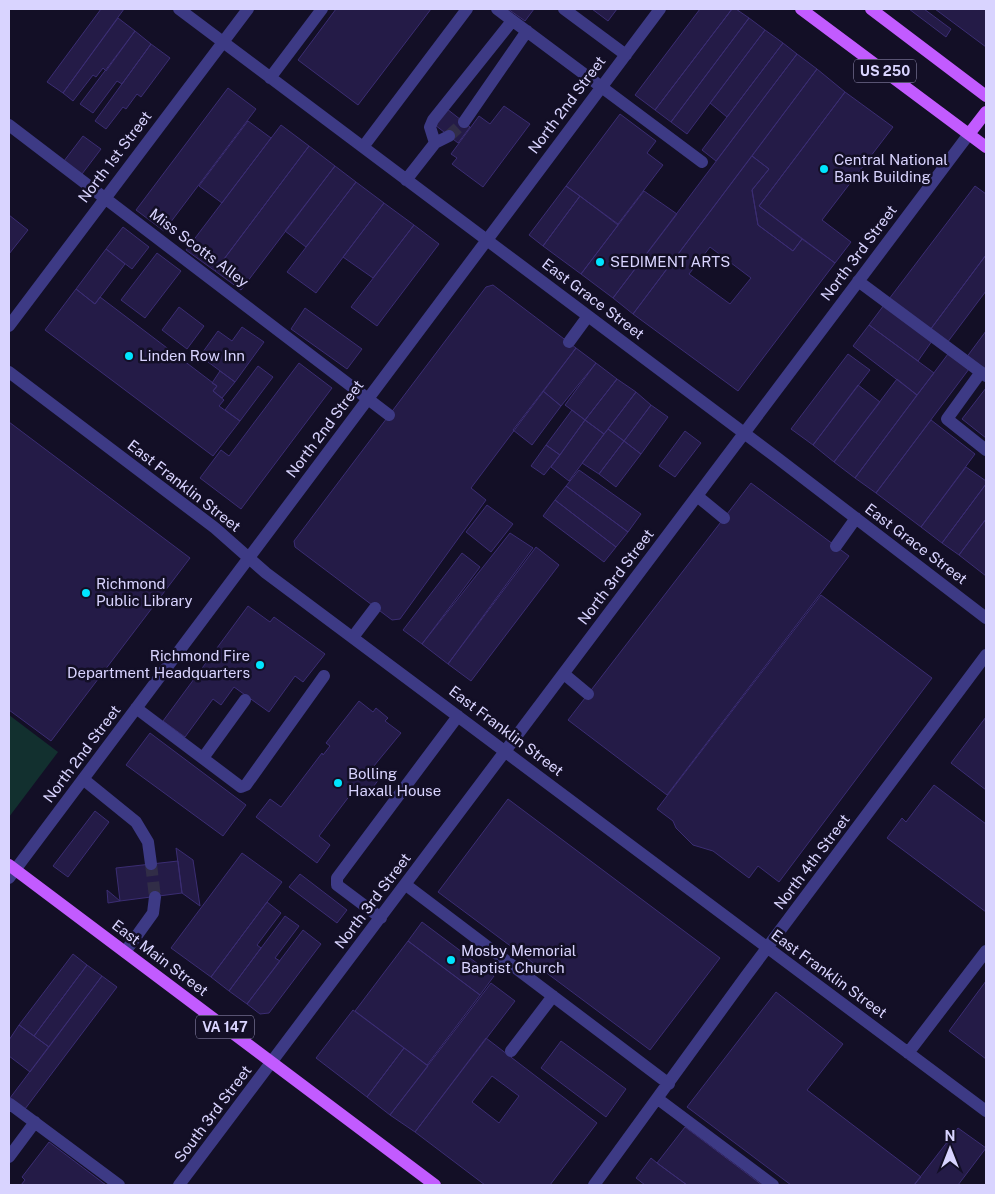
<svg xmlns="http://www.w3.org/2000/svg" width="995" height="1194" font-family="'Public Sans',sans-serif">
<rect width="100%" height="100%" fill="#130f26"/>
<path fill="#12302f" d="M9,715l49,37 -49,65z"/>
<path fill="#241b47" stroke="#3b2d73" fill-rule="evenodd" d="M101,9h23l-61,84 -16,-11z
M336,9h95l-73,96 -60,-45z
M508,9h26l-9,12z
M592,9h25l-9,12z
M700,9h32l-77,101 -20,-15z
M732,9h4l13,9 -78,104 -16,-12z
M909,9h15l27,20 -5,8z
M935,9h51v38z
M118,18l17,13 -29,40 -3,-3 -7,9 -3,-2 -20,26 -10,-8z
M749,18l16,12 -78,104 -16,-12z
M765,30l18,13 -56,74 -17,-14z
M135,31l16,13 -29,40 -5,-3 -24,32 -13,-9z
M783,43l14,11 -81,107 -14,-11z
M151,44l19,14 -29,39 -4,-3 -11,15 -3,-2 -17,22 -11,-8z
M797,54l20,15 -184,245 -20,-16z
M817,69l28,23 -86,114 43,33 -9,12 -35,-26 -6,-35 17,-21 -17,-13z
M228,88l28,21 -92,122 -28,-21z
M845,92l48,35 -71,93 29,22 -16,21 -76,-57z
M504,106l26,18 -47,63 -31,-23 5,-6 -6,-4 28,-38 11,8z
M447,109l23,18 -12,16 -23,-18z
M620,114l36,27 -9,12 16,12 -45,59 -52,-38z
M248,121l23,17 -49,65 -23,-17z
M281,125l28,21 -94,125 -29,-21z
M83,136l18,13 -19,25 -18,-13z
M309,146l26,20 -94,124 -26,-19z
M752,156l17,13 -17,21 6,35 35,26 9,-12 33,24 -97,128 -105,-77zM710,247l41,31 -21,26 -41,-30z
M335,166l21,16 -50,65 -21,-16z
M356,182l28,21 -68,90 -29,-21z
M566,186l14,10 -37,50 -14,-11z
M975,186l11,8v61l-56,75 -41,-31z
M644,191l33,23 -64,84 -32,-24z
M580,196l38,29 -37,49 -38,-28z
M384,203l30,22 -41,53 -30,-21z
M9,215l19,15 -19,24z
M414,225l25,19 -62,82 -26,-19z
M123,227l26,20 -17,22 -26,-20z
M106,249l19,15 -30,40 -19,-15z
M157,253l24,18 -36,47 -24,-18z
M986,255v36l-39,52 -17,-13z
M493,285l83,63 -105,140 15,12 -86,119 -8,1 -97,-73 -1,-6 192,-254z
M76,289l19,15 5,-7 117,89 -4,5 11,9 -5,6 21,15 -27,35 -168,-126z
M884,305l48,36 -14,20 -49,-36z
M179,307l25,19 -17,23 -25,-19z
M305,308l57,41 -15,20 -56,-40z
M869,325l65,48 -17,22 -64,-49z
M242,327l22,15 -29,40 -35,-26 18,-25 14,10z
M986,331v43l-20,-16z
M576,348l20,15 -35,43 -18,-15z
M848,354l22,16 -57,75 -22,-16z
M948,354l21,15 -93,124 -21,-15z
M299,363l33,25 -91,121 -41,-31 21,-28 8,6z
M596,363l21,16 -32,41 -20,-15z
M258,366l15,11 -33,44 -15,-11z
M220,371l15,11 -13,16 -9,-7 4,-5 -5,-3z
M617,379l19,13 -32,42 -19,-14z
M897,379l20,16 -62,83 -21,-16z
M858,385l22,17 -46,60 -21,-17z
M986,388v50l-24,-19z
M543,391l18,15 -29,39 -19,-15z
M636,392l15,13 -27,36 -16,-12z
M651,405l17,12 -27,37 -17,-13z
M572,410l13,10 -25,35 -14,-10z
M585,420l19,14 -35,47 -18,-14z
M931,420l44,34 -54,73 -45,-34z
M9,422l181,136 -139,183 -42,-31z
M608,429l16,12 -25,33 -17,-11z
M685,431l16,12 -26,34 -16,-11z
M624,441l17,13 -25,33 -17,-13z
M546,445l14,10 -16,20 -13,-9z
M966,467l20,14v3l-44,59 -21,-16z
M579,470l62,44 -13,18 -62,-46z
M751,483l98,73 -182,239 -99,-75z
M986,484v35l-27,36 -17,-12z
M566,486l62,46 -12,15 -61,-47z
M555,500l61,47 -12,15 -61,-46z
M487,505l26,19 -22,28 -25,-20z
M986,519v57l-27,-21z
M510,533l23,15 -85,116 -26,-20z
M536,547l23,18 -88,116 -23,-17z
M462,553l18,14 -58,77 -19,-14z
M821,595l111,83 -153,204 -21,-16 -9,12 -36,-27 -20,-6 -17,-17 -3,-7 -16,-12z
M248,606l22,16 4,-5 51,37 -22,28 -8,-6 -26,36 -35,-25 -13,18 -8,-6 -28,38 -22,-16z
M359,701l14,11 3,-4 12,10 -3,3 16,12 -32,39 10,7 -11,15 -11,-8 -38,50 11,9 -13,18 -61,-46 14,-18 11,8 41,-54 1,2 7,-9 -4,-3z
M986,717v73l-35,-27z
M150,733l96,72 -23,31 -97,-71z
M934,785l52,39v88l-99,-74 15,-20 4,4z
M508,799l212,159 -70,92 -212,-158z
M95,811l14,11 -41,55 -15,-11z
M176,848l17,12 7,46 -18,-13z
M242,853l40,29 -71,95 -40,-29z
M178,861l4,32 -62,8 -4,-33z
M300,874l47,36 -10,13 -48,-36z
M107,890l13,11 -12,2z
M267,902l14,11 -24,32 4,3 -32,43 -18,-14z
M285,916l14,10 -24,32 5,3 -33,43 -18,-13z
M422,922l72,54 -14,19 -72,-54z
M303,930l18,14 -52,69 -9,1 -13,-10z
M408,941l72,54 -53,70 -72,-54z
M73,954l14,11 -53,71 -15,-11z
M87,965l15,11 -53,71 -15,-11z
M102,976l15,11 -92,122 -15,-11z
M986,981v78l-37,-28z
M491,983l24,18 -100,131 -25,-17z
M776,992l67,52 -36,46 114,87 -7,8h-123l-104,-78z
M353,1010l51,38 -37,49 -51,-39z
M19,1025l30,22 -19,25 -21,-16v-16z
M486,1038l111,85 -47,62h-65l-70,-53zM492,1076l27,20 -20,27 -27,-21z
M561,1041l65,48 -20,28 -65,-49z
M404,1048l24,18 -38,49 -23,-18z
M685,1127l77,58h-75l-30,-22z
M958,1128l28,20 -28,37h-44z
M49,1142l57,43h-85l4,-5 -3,-3z
M651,1158l6,5 30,22h-42l-9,-7z"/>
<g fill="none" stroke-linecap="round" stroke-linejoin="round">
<path stroke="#312d47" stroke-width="12" stroke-dasharray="12 6" stroke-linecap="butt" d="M449,136l15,-14
M151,864l4,33"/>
<path stroke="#3d3a85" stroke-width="12" d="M179,9l597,448 210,161
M497,9l205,153
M564,9l62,46
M270,78l52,-69
M464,122l63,-91
M9,125l380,290
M435,143l14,-7
M363,147l104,-138
M406,180l29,-37 -5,-16 3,-7 79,-99
M858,281l128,95
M9,326l239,-317
M569,342l19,-26
M9,372l206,156 51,45 720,538
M981,372l-34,47 39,31
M697,496l27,22
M836,546l20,-28
M353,637l22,-29
M564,674l24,20
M136,708l105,79 5,-2 78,-109
M203,758l42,-58
M83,779l53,43 12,20 3,22
M9,878l651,-869
M406,885l263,199
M381,918l-44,-33v-7l121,-162
M125,952l28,-39 2,-16
M511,1051l42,-55
M908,1053l78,-102
M658,1099l115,86
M9,1106l1,-2 109,81
M9,1157l26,-35
M179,1185l790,-1051
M594,1185l152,-209 240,-321"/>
<path stroke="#c25bff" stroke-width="12" d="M801,9l185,138
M871,9l115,87
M969,134l17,-22
M9,865l426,320"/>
</g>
<g fill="#00e5ff" stroke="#130f26" stroke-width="2">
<circle cx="824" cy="169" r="5"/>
<circle cx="600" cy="262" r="5"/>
<circle cx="129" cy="356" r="5"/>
<circle cx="86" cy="593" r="5"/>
<circle cx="260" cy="665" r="5"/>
<circle cx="338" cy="783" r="5"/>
<circle cx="451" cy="960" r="5"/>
</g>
<g text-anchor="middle" stroke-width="5" stroke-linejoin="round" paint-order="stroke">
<g fill="#130f26" stroke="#9e99be" stroke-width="1">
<rect x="854" y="59.5" width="62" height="23" rx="4"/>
<rect x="196" y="1015.5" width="58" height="23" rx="4"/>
</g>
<g font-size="14" font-weight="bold" fill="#d9d4ff">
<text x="885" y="76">US 250</text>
<text x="225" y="1032">VA 147</text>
</g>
<g font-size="15" fill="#d9d4ff" stroke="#130f26">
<text transform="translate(567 105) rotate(-53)" y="5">North 2nd Street</text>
<text transform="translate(115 157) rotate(-53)" y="5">North 1st Street</text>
<text transform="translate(199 248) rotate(37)" y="5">Miss Scotts Alley</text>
<text transform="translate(859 253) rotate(-53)" y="5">North 3rd Street</text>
<text transform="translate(593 299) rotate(37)" y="5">East Grace Street</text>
<text transform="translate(325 429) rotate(-53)" y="5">North 2nd Street</text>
<text transform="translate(184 486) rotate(38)" y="5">East Franklin Street</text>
<text transform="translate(916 544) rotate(37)" y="5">East Grace Street</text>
<text transform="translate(616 577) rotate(-53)" y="5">North 3rd Street</text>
<text transform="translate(506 731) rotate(37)" y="5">East Franklin Street</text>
<text transform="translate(82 754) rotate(-53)" y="5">North 2nd Street</text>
<text transform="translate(812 862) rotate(-53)" y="5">North 4th Street</text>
<text transform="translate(373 901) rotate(-53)" y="5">North 3rd Street</text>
<text transform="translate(160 958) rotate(37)" y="5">East Main Street</text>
<text transform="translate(829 974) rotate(36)" y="5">East Franklin Street</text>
<text transform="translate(213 1114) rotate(-53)" y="5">South 3rd Street</text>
</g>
<g font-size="15" fill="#d9d4ff" stroke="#130f26" text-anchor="start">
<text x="834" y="165">Central National<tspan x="834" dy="17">Bank Building</tspan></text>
<text x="610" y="267">SEDIMENT ARTS</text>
<text x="139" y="361">Linden Row Inn</text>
<text x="96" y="589">Richmond<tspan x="96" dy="17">Public Library</tspan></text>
<text x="250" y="661" text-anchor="end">Richmond Fire<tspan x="250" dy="17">Department Headquarters</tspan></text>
<text x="348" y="779">Bolling<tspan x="348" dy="17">Haxall House</tspan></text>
<text x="461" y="956">Mosby Memorial<tspan x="461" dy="17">Baptist Church</tspan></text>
</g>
</g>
<rect width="995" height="1194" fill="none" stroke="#d9d4ff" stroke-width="20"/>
<g transform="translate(950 1149)" stroke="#130f26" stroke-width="4" paint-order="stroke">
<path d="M0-4L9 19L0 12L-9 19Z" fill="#d9d4ff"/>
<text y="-8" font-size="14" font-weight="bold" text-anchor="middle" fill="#d9d4ff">N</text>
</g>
</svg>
